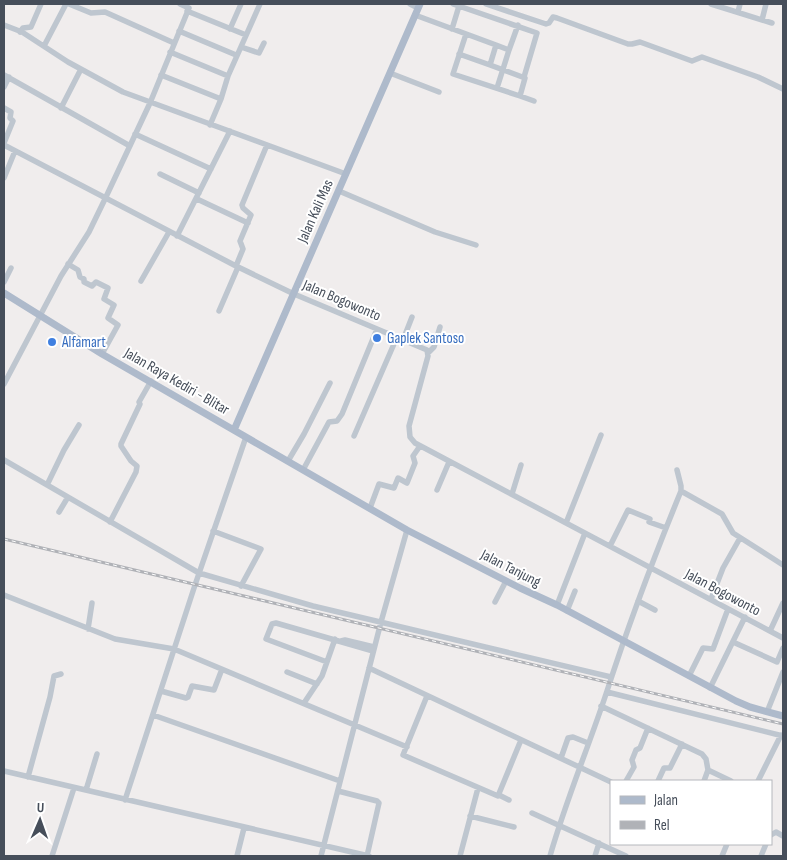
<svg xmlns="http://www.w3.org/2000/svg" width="787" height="860" font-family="'Sofia Sans Condensed',sans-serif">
<rect width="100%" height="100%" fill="#f0eded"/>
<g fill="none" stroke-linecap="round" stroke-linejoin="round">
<path stroke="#bec6cf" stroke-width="5.5" d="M69,4l22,9 14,-1 69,31
M410,4l8,4
M453,4l84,29 -13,44
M486,4l60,20 3,-1 4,-6 4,1 71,26h4l8,-2 52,19 10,-4 56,20 25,12
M711,4l61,19
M187,11l59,24
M738,12l2,-8
M415,15l81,30 -6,20 35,13 -5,18 -67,-22 13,-40
M762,20l4,-16
M4,25l18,7 46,30 55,30 223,82
M230,29l11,-25
M452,29l7,-23
M179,31l57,24
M20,32l3,-4 8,-1 10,-23
M496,45l13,5 9,-25
M44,46l22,-42
M241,47l18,6 5,-10
M170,52l58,24
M459,54l31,11
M390,73l49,19
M4,75l126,71
M161,75l60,24
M4,87l5,-10
M497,88l12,-38
M520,96l14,5
M4,108l7,4 -1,6 3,3 -9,22
M61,108l20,-39
M210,125l11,-26 7,-23 32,-72
M135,134l76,35
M4,145l232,121 58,28 133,56 1,6 -19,70 1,11 5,6 368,195
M160,174l39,19
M4,178l11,-27
M339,191l96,41 41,13
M197,199l51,24
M177,236l53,-105
M68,264l10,6 2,7 4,2v3l8,4 4,-4 12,6 -4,11 10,6 -6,13 10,7 -16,29
M236,266l7,-17 -3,-8 11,-26 -8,-7 -1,-3 25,-60
M141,281l28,-49
M4,282l7,-14
M219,311l19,-44
M403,340l9,-23
M428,353l6,-6 6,-20
M4,384l57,-108 28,-44 16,-33 45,-96 39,-95 -9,-4
M354,436l43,-99
M4,460l195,113
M288,461l16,-27 26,-51
M303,470l26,-48 8,-1 5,-7 35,-85
M47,485l17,-35 15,-25
M437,490l12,-28
M681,491l41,23 11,19 50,32
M512,494l9,-29
M370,508l9,-24 15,4 4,-10 9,5 8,-20 -2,-7 7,-10
M59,512l9,-15
M110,522l26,-50 1,-6 -6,-5 -10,-15v-2l19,-40 -1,-2 12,-21
M566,523l35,-88
M213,531l48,18 -20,37
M610,546l18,-36 22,9 -1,3 17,6
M199,573l114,33 298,71
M4,595l111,44 59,10 233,98
M711,599l12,-31 17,-30
M638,601l17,9
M495,602l11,-21
M557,605l28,-72
M567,611l8,-20
M88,629l4,-26
M770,631l13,-28
M341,641l4,-1 29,7
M733,642l44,20 6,-14
M327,662l-61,-23 6,-15 4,-1 97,28
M369,668l242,114
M287,672l30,12
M689,676l14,-28 10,1 15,-40
M710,688l35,-71
M161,691l25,7 2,-1 4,-11 22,4 8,-21
M607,692l176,44
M427,696l-24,59 95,41 23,-56
M304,703l18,-27 13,-37
M601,706l101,48 4,5 2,11 23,11
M767,712l16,-40
M153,715l187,66
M561,758l7,-20 5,-1 15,6
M4,771l365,85
M28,777l22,-80 4,-21 7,-2
M626,781l8,-14 -2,-7 4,-10 4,-2 8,-20
M658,781l6,-13h6l12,-24
M704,781l4,-11
M758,781l23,-46
M86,790l11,-36
M338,791l39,10 2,2 -12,53
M499,795l10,5
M125,800l70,-215 51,-148
M532,813l94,43
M470,816l44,11
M771,835l5,-3 7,4
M52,856l22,-68
M237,856l7,-28
M321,856l60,-234 26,-92
M460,856l18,-68
M550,856c16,-56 39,-110 57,-165 22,-68 47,-134 74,-200v-5l-4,-16
M595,856l4,-13
M722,856l5,-12
M761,856l5,-12"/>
<path stroke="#aebacb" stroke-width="7" d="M4,293l98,61 305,176 113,58 37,17 179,96 14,6 33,9
M234,430l186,-426"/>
<g stroke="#b0b2b7" stroke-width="3">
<path id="rail" d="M4,539l779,185"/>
</g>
<use href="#rail" stroke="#fff" stroke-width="1" stroke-dasharray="4" stroke-linecap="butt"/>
</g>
<g fill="#3f7fe0" stroke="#fff" stroke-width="2">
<circle cx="377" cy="338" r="5"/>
<circle cx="52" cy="342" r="5"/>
</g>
<g text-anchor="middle" stroke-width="4" stroke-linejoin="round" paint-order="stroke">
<g font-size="15" fill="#464e5a" stroke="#fff">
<text transform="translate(315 211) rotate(-66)" y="5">Jalan Kali Mas</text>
<text transform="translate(342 300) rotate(23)" y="5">Jalan Bogowonto</text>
<text transform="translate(177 381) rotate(30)" y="5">Jalan Raya Kediri - Blitar</text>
<text transform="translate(511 568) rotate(27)" y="5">Jalan Tanjung</text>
<text transform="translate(723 592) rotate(28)" y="5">Jalan Bogowonto</text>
</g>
<g font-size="15" fill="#366cbe" stroke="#fff" text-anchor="start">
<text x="387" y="343">Gaplek Santoso</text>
<text x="62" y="347">Alfamart</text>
</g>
</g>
<rect width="787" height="860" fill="none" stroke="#464e5a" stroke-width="10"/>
<rect x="610" y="780" width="162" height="65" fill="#ffffff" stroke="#b5b8bd"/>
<rect x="620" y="796" width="25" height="8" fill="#aebacb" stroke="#b5b8bd"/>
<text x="654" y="805" font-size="15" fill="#464e5a">Jalan</text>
<rect x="620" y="821" width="25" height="8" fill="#b0b2b7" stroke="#b5b8bd"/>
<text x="654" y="830" font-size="15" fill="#464e5a">Rel</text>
<g transform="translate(40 820) rotate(2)" stroke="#ffffff" stroke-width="4" paint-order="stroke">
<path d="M0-4L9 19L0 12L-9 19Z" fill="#464e5a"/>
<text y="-8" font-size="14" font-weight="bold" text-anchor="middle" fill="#464e5a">U</text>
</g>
</svg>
